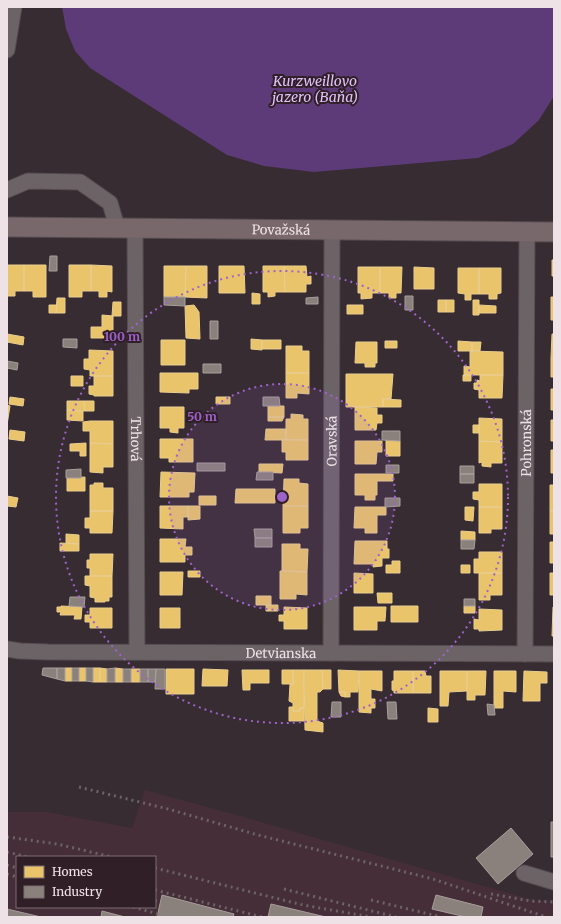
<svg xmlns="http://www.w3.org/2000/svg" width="561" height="924" font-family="Merriweather,serif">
<rect width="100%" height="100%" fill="#372c31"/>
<path fill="#452e37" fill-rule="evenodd" d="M145,790l99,27 292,84 18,-1v17h-547v-105h40l85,16zM17,857h138v50h-138z"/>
<path fill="#5d3a78" d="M62,7h490l2,2v87l-15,24 -26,24 -35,14 -164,14 -50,-6 -37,-11 -137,-87 -15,-17 -9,-22z"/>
<path fill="#e9c46a" stroke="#eacd90" d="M552,260h2v16h-2z
M7,265h17v26h-9v5h-8z
M24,265h22v32h-13v-6h-9z
M69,265h22v26h-9v6h-13z
M91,265l21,1v26l-5,-1v6h-8v-6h-8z
M164,266h22l-1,31h-21z
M186,266h21v32l-22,-1z
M219,266h25l1,27h-26z
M263,266h21l1,26h-10v4l-7,1v-5h-5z
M284,266h22l1,11 4,-1v8h-5v8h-21z
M358,267h22v26h-8v5l-11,1v-6h-3z
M380,267h22l-1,26h-5v5h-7v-5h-9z
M414,267l20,1v21h-20z
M458,268h21v26h-8v6h-6v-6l-7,-1z
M479,268h22v25l-4,1v5h-8v-5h-10z
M252,293l8,1v10h-8z
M551,297h3v23h-3z
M57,298h8v15h-9z
M438,300h8v12h-8z
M446,300h8v12h-8z
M473,300h6v15h-6z
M113,302h8v14h-9z
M49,305h8l-1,8h-7z
M194,305l5,7 1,27 -14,-1 -1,-32z
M347,305h16v9h-16z
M479,305l17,1v7h-17z
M102,315l11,1v22h-22v-11h11z
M7,334l17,3 -1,8 -16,-3z
M552,334h2v24h-3z
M251,339l11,1v10l-11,-1z
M161,340h24v25h-24z
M262,340h19v9h-19z
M385,341h12v7h-12z
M458,341l14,1v9h-14z
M356,342h21v21h-2v4h-10v-4h-10z
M472,342h9l-1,9h-8z
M286,346h16v5h7v22h-23z
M89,350l24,1v25h-23v-6l-6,-1v-10h5z
M470,351l33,1v23h-39v-9l6,1z
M551,358h3v19h-3z
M160,373h38v16h-9v4l-29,-1z
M286,373h23v21l-12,-1v5h-11z
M346,374h47l-2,25h-8v8h-37z
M463,375h8v6h-8z
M480,375h23l-1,23h-23v-8l-5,-1v-6h3v-3l3,1z
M71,376h12v10h-12z
M94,376h19v20h-19v-1l-5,-1v-8h5z
M551,389h3v21h-3z
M10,397l14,2 -1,7 -14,-2z
M216,397h14v7h-14z
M383,399l18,1v7h-18z
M67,401h17l1,10 -18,-1z
M84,401h10v10h-9z
M7,405l3,1 -3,19z
M268,406h16v11h-16z
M160,407h24v21h-6v5l-8,-1v-4h-10z
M355,407l22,1v7h5v8h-5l-1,7h-21z
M67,410l16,1v10l-16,-1z
M291,414l12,1v4h5v21h-22v-21h5z
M268,417h16l-2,4h-14z
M479,418l23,1v23l-23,-1z
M551,420h3v21h-3z
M90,421h23v23l-23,-1v-12h-7v-9z
M473,425h6v8h-6z
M266,429h20v11h-21z
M10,430l15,2 -1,9 -15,-2z
M160,439h33v23h-24v-4h-9z
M282,439l26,1v20h-22v-8h-4z
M386,440l14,1v15h-14z
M355,441h27v11h-5l-1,12h-21z
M479,441l23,1v21h-11v4l-9,-1v-4l-3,1z
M86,443v13h-6v-5h-10v-7z
M90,443l23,1v23h-10v6l-13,-1z
M551,450h3v23h-3z
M259,464h24l-1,9 -23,-1z
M161,472l34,1 -1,19h-5v5h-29z
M355,474h38v7h-16v14h-2v5h-10v-5h-10z
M85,477v14h-18v-13z
M284,479h15v4l9,1v22h-25z
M94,483h9v5h10v23h-23v-26h4z
M479,484h23v23h-23v-7l-6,-1v-7h6z
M550,485h4v26h-4z
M236,489h39v14h-40z
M7,496l11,2 -2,9 -9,-1z
M199,496h17v9h-17z
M160,506h28v11h-5v12l-23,-1z
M188,506h12v13l-12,1z
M283,506h25v22h-8v5h-17z
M355,507h31v8h-9v18h-12v-5h-11z
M465,507h9l-1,14 -8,-1z
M479,507h23v22h-11v4h-12z
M90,511h23l-1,22h-22v-5h-5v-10h5z
M550,511h4v23h-4z
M461,531l14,1v8h-14z
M66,534l13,1v9l-13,-1z
M160,539h26l-1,8h7v8h-7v7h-25z
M355,541h32v8h2v9h-7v8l-9,1v-3h-19z
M550,542h4v21h-4z
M60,543l19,1v7h-19z
M282,544h18v5h8l-1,23 -25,-1z
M479,552h23v21h-28v-14h5z
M90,554h23l-1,22h-22v-8h-3v-8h3z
M392,561h8v12h-14v-8h6z
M461,565h9v8h-9z
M188,571h12v6h-12z
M280,571l27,1v23l-11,-1v5h-16z
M160,572h23l-1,23h-22z
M354,573l19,1v19h-19z
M479,573h23v22h-12v5h-11z
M550,573h4v22h-4z
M85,576h27v21h-3v4h-4v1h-10v-4l-5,-1v-11l-5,-1z
M377,593h15v10h-14z
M256,596h15v9h-15z
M266,605h12v6h-12z
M61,606l21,1 -1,12h-7l1,-4h-15l1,-3h-4v-5h4z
M391,606h27v16h-27z
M464,606h11v7h-11z
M284,607l23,1v21h-23v-8h-5v-6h5z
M354,607h32l-1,14h-8v9h-23z
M553,607h1v29h-2z
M90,608h22v20h-22v-6h-5v-7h5z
M160,608h20v20h-20z
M479,609l23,1v20l-23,1v-2h-5v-10l5,1z
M65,668h7v13h-7z
M79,668h7v13h-7z
M93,668h7v14h-7z
M100,668l7,1v13h-7z
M115,668l8,1v13h-8z
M131,669h9v13h-9z
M166,669h28v25h-28z
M203,669l25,1 -1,16h-25z
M242,670h27v13h-19v7h-7z
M282,670h11v14h-11z
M293,670h11v38h-4v3h-7v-8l-4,-2 1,-17h3z
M304,670h18l1,19 -3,3h-3v29l6,2v9l-18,-2z
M322,670h9v19h-8z
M338,670l21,1 -1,21h-8v5h-5v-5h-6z
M359,671h23v20l-11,-2v10h4v9h-4v5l-12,-1z
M394,671h19v22h-19v-2l-2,-1v-9h2z
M413,671h12l1,5h5v17h-18z
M440,671h27v20l-18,1 -1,14h-8z
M467,671h19l-1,24h-10v5h-8z
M494,671h22v21l-13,-1v17h-9z
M524,671l23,1v11h-7v18h-17z
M339,692h6v5l-4,-1z
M289,707h4v4h7v-3h4v13h-15z
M428,708l10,1v13h-10z"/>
<path fill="#8a817c" stroke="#a89e9c" d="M50,256h7v15h-8z
M405,296h8v14h-8z
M164,297h21v9l-21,-1z
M318,297v7h-12v-6z
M210,321h8v18h-8z
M63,339h14v9l-14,-1z
M7,361l11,2 -1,7 -10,-2z
M203,364h18v9h-18z
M263,397h16l1,9h-17z
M382,431h18v10l-18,-1z
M197,463h28v8h-28z
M386,465h13v8h-13z
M460,466h14v8h-14z
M81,469v9h-15v-8z
M257,472h16v8h-17z
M460,474h14v9h-14z
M385,498h15v8l-15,1z
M254,529h18v9h-17z
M255,538h17v9h-17z
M461,540h14l-1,9h-13z
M70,597h15l-1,10 -15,-1z
M464,599h11v7h-11z
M43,668h14v11l-15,-4z
M57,668h8v13l-8,-2z
M72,668h7v13h-7z
M86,668h7v14l-7,-1z
M115,668v14h-8v-13z
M123,669h8v13h-8z
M140,669h8v13h-8z
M148,669h8l-1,13h-7z
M156,669h9v20h-10z
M332,702h9v15h-10z
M387,702h9l1,17h-9z
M487,704l7,1 1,10h-7z
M551,822h3v35h-3z
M511,828l22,26 -35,30 -22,-26z
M162,895l72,19 -1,3h-76z
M436,895l47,12 -2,10h-15l-34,-8z
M271,904l55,13h-58z
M7,909l34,8h-34z
M102,911l23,6h-24z"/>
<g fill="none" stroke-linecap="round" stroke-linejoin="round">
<g stroke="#544b4f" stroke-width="17">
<g id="minor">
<path d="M7,50l7,-43"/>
<path d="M7,190l21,-9 52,1 30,21 7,24"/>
<path id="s1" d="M135,227l2,424"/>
<path id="s2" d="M7,649l13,2 28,1 506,2"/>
<path id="s3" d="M331,653l1,-424"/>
<path id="s4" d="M525,654l2,-422"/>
<path d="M524,873l30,9"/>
</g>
</g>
<g stroke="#544b4f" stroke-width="21">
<g id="major">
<path id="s5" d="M7,227l547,5"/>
</g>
</g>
<use href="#minor" stroke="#6c6367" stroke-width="15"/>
<use href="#major" stroke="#78686c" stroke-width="19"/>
<path stroke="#6c6367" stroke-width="3" stroke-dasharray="2 4" stroke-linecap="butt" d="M79,787l89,22 90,26 175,44 113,38
M7,837l50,7 55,13
M7,852l21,5
M7,865l10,3
M155,868l148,37 68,12
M7,874l10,3
M284,889l112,28
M155,890l107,27
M491,894l40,7 23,1
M371,900l70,17
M155,901l6,1
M133,907l25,7"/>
</g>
<circle cx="282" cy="497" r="113" fill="#9e63cb" fill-opacity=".12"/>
<g fill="none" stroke="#9e63cb" stroke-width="2" stroke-dasharray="2 4">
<circle cx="282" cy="497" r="113"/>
<circle cx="282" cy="497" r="226"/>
</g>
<g text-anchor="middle" stroke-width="4" stroke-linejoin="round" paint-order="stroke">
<g font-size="13" fill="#eee2e7" stroke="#301f26">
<text dy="5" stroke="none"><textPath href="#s5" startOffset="274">Považská</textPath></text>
<text dy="5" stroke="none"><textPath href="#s1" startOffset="212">Trhová</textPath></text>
<text dy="5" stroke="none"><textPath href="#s3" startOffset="212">Oravská</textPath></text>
<text dy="5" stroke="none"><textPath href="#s4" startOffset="211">Pohronská</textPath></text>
<text dy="5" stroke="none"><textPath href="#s2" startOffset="274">Detvianska</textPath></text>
</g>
<g font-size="14" font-style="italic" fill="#e0c2fd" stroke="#301f26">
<text x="315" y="86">Kurzweillovo<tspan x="315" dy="16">jazero (Baňa)</tspan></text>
</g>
</g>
<circle cx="282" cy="497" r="6" fill="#9e63cb" stroke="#301f26" stroke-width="2"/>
<g font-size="12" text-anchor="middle" font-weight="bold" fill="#9e63cb" stroke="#301f26" stroke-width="4" stroke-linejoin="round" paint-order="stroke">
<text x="122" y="341">100 m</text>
<text x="202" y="421">50 m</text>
</g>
<rect width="561" height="924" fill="none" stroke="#eee2e7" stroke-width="16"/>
<rect x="16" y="856" width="140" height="52" fill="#301f26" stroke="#7c6d73"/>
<rect x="24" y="866" width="20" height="12" fill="#e9c46a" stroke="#7c6d73"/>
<text x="52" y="876" font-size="12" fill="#eee2e7">Homes</text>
<rect x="24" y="886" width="20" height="12" fill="#8a817c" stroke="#7c6d73"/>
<text x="52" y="896" font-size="12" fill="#eee2e7">Industry</text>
</svg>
